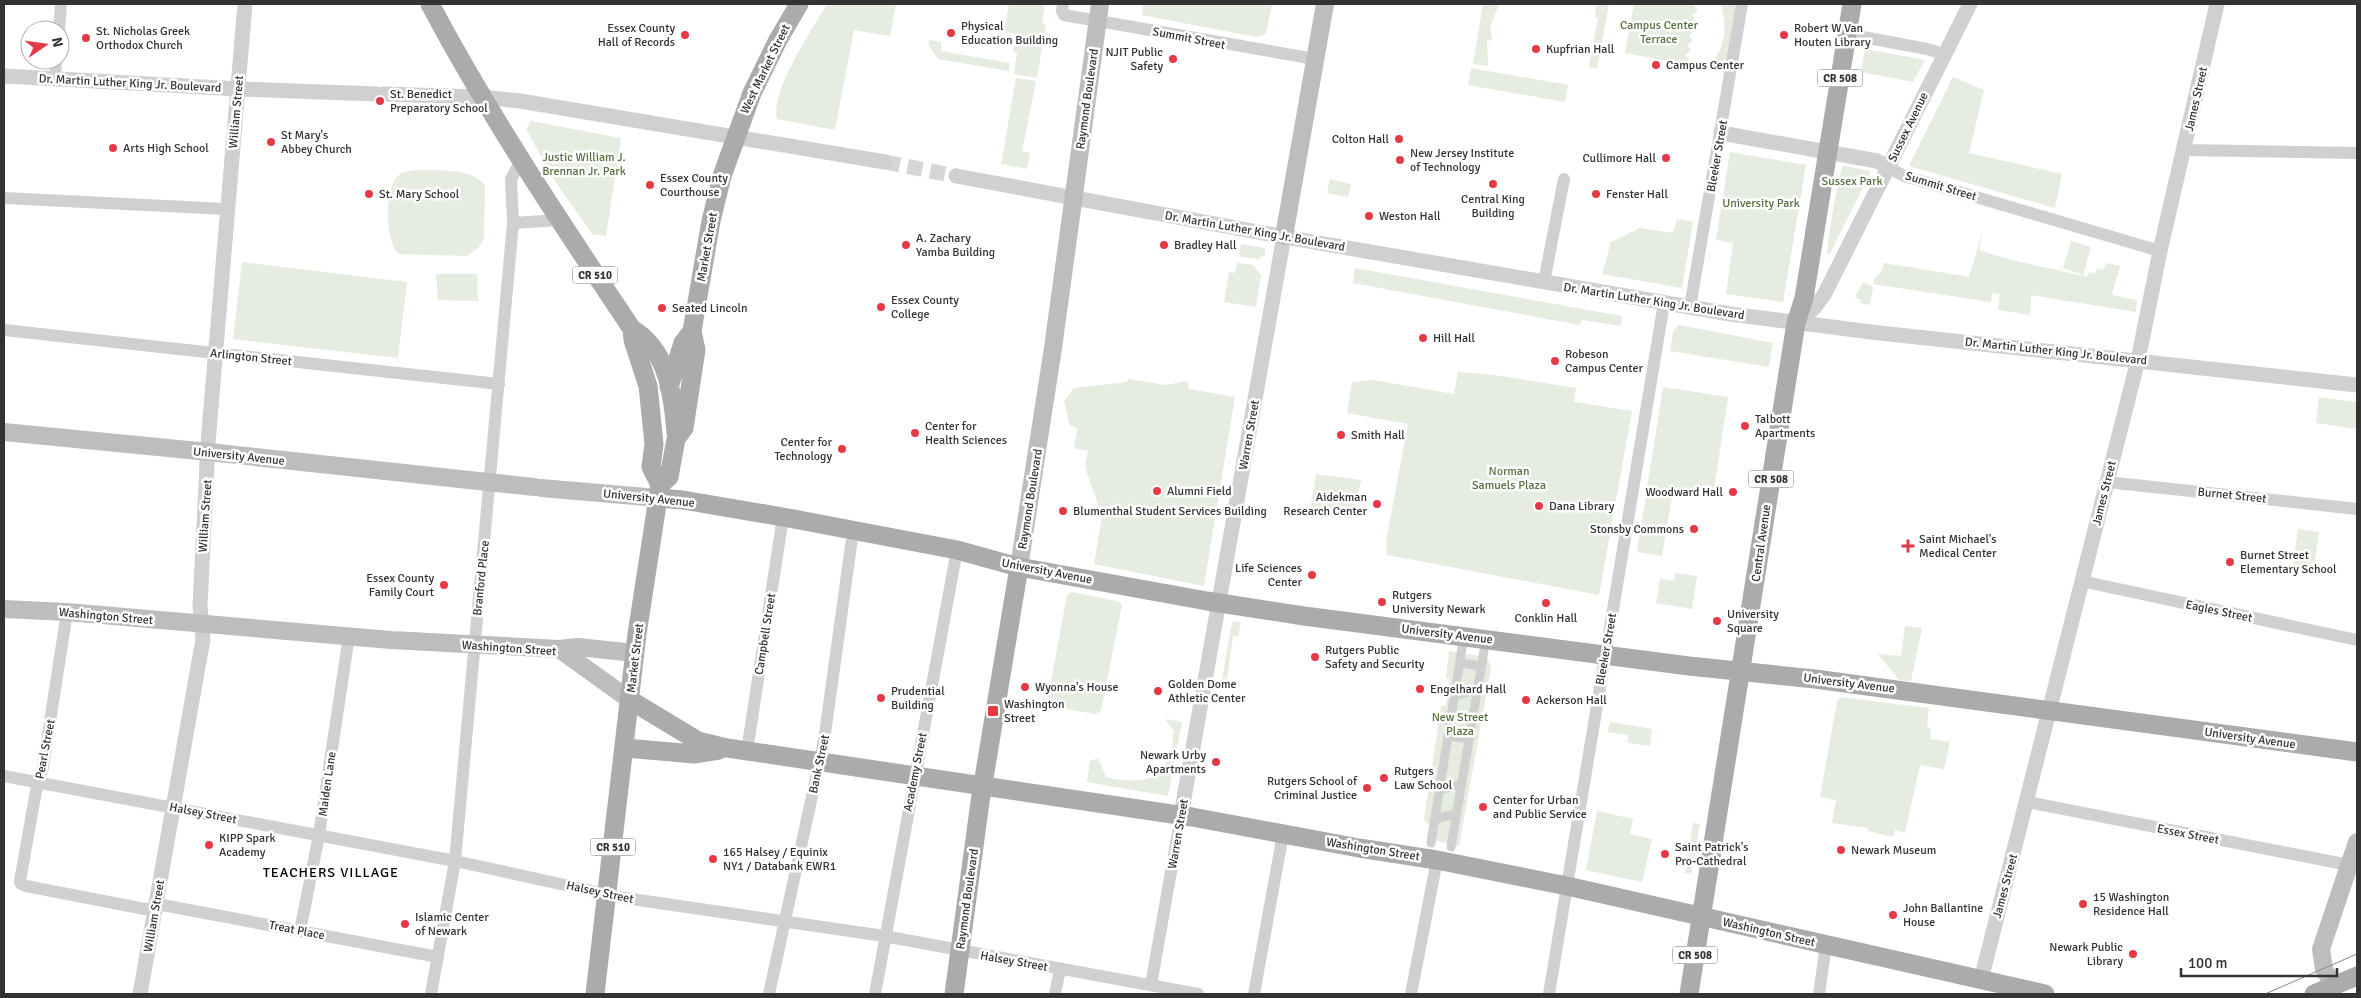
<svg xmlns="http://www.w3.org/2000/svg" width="2361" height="998" font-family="Signika,sans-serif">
<rect width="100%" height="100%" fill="#fff"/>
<path fill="#e6ecdf" d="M827,4h69l-6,32 -36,-6 -19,100 -58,-11c-7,-28 35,-89 50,-115z
M1009,4h36l-3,19 4,1 -9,54 -23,-4 3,-21 -4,-1 3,-18 -12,-2z
M1143,4l13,1 116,-1 -6,30 -10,3 -114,-22z
M1483,4h16l-9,23 2,13 -5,1 1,25 -15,-2z
M1596,4h13l-12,65 -8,-2 9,-49 -3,-1z
M1634,4h59l5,7 -6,4 4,6 -5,4 3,6 -5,4 4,6 -6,4 4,5 -6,5 4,5 -5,4 -59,-11z
M1721,4h17l-13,68 -19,-2c19,-20 22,-40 15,-66z
M929,40l12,2v9l69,12 -1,8 -71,-12 -9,-14z
M1865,49l60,11 -12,22 -52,-10z
M1471,68l97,17 -3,17 -97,-17z
M1953,77l31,13 -15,63 93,21 -7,34 -146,-42z
M1016,78l20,3 -14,70 8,2 -3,16 -26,-5z
M531,121l90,17 -15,98 -14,-2 -37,-53 -29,-52z
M1730,152l76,13 -23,137 -57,-8 7,-51 -17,-3z
M1845,166l25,5v2l-40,81 -3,-1c3,-29 8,-58 15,-86z
M416,170c22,1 53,-3 69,15l-1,53 -5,9 -12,9 -68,-2c-14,-12 -15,-66 -1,-78 5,-5 12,-5 18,-6z
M1330,179l21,5 -3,13 -21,-4z
M1677,219l16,3 -11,66 -80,-14 9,-32 29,-14 33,5z
M1983,230l-4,20c35,12 71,18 108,27l2,-5 6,2 2,-6 6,2 3,-7 14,3 -8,29 25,5 -1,12 -105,-17 -1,20 -32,-5 2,-16 -8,-1 -1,9 -118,-18 1,-5 8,-8 2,-8 85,14z
M2071,241l20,6 -8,28 -20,-7z
M1241,244l24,4v7l-7,4 -16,-2 -3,-3z
M242,262l165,20 -9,76 -165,-19z
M1237,263l16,2 8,10 -5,32 -32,-5 5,-30 6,1z
M1355,268l267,48 -1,10 -39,-6 -2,5 -227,-42z
M436,274h41l1,27 -40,-1z
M1863,282l10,5 -3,18 -10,-2 1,-3 -6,-3z
M1679,325l94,18 -4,24 -99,-16 3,-20z
M1458,372l37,3 81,13 -2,14 58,9 -33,184 -212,-40 -1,-14 22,-117 -61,-11 5,-31 21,-2 81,14z
M1128,379l38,6 21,-4 2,8 46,8 -31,189 -110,-22 8,-48 -17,-49 3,-16 -14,-3 3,-20 -7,-2 -6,-25 10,-13 53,-6z
M1663,387l65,10 -15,100 -40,-6 -11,65 -25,-4z
M2319,397l38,5v27l-41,-6z
M1316,474l45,6 -8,38 -25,-1 -18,-6z
M2298,529l21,3 -5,36 -21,-3z
M1675,573l22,3 -5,33 -36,-6 4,-24 14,2z
M1072,592l45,9 5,4 -21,106 -6,3 -46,-8 -2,-3 20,-108z
M1235,621l6,1 -3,15 -5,-1 -6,44 -5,-1 10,-56z
M1905,626l17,2 -11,53 -12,-1 -21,-26 23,2z
M1449,651l38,6 4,11 -32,178 -30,-7 -2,-5 3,-8 -6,-7 17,-113h5l3,-27 -3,-1z
M1840,697l89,11 -2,19 4,1 -1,11 20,3 -6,27 -24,-4 -15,68 -10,-3 -2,7 -25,-6v-3l-36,-5 4,-23 -16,-3 17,-95z
M1165,719l17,3 -14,74 -81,-14 3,-21 8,-3 8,19c19,5 36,5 55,-2l11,-28 2,-16z
M1610,722l42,7 -2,17 -22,-3v-8l-20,-3z
M1597,811l36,8 -3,15 22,5 -10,43 -56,-12z
M1693,823l7,1 -9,50 -6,-1z"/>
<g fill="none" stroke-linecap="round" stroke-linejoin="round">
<path stroke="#d6d6d6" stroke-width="15" stroke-dasharray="15 8" stroke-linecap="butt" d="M885,162l71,14"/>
<path stroke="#d0d0d0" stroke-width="9" d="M1460,663l21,3
M1455,695l22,-5
M1449,736l20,3
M1440,790l21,-6
M1435,819l21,-5
M1431,843l31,-195
M1451,847l33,-196"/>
<path stroke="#d0d0d0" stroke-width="12" d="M1063,4l-1,7 2,4 251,44
M59,30l2,-26
M1847,34l80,15 17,5
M55,79l1,-19
M2185,150l172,3
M1888,167l16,9 256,75
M4,198l222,11
M513,223l46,-3
M1544,282l20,-103
M1690,307l52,-303
M4,330l495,54
M2107,482l250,27
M2081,581l276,59
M67,612l-24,155 -7,24 -16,90 1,3 5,2 129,25
M747,751l36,-234
M4,776l451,85 170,37 259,38 314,58
M2027,802l322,63
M157,904l281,53
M300,931l19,-96 30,-199
M1151,985l30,-170
M431,994l24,-133 58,-638 -2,-44 9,-17
M769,994l55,-253 29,-210
M875,994l82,-444
M1055,994l5,-25
M1254,994l29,-160
M1411,994l26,-134
M1549,994l115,-691
M1819,994l7,-49"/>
<path stroke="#d0d0d0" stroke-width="15" d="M4,76l235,13 138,5
M383,94l99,3 38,4 365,61
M1721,133l156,28 11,6
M956,176l340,63 434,75 141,18 486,53
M1796,323l18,-15 10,-13 146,-291
M1181,815l103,-579
M1981,980l157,-620 22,-109 57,-247
M140,994l63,-355 -3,-33 8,-163 37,-439"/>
<path stroke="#bdbdbd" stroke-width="18" d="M1284,236l41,-232
M4,432l205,20 325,35
M541,488l117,10
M1019,567l34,-219 47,-344
M4,609l63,3 324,28 168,9 19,-2 57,6
M559,649l71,51
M2334,986l-10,-17 -3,-20 36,-107"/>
<path stroke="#ababab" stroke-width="19" d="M430,4c60,113 131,219 202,325 36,21 41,66 44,104
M632,329l1,11 15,46 6,58 -3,23 9,18
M669,387l14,-44 9,-12
M658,498l25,2 100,17 174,33 62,17 188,34 97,15 385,50 126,13 542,73
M630,700l68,41 29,7 465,69 167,31 78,12 130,26 478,108
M626,748l68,6 25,-4
M595,994l42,-360 23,-149 9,-8 7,-38 8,-11 12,-78 -4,-19 19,-110 11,-45 30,-83 26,-53 21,-36
M954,994l26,-192 39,-235
M1689,994l84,-527 23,-144 8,-25 48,-294
M2314,994l43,-18"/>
<path stroke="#888" stroke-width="1" d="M2265,994l92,-40"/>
</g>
<g fill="#e63946" stroke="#fff" stroke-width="2">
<circle cx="951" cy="33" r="5"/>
<circle cx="685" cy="35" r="5"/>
<circle cx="1784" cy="35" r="5"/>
<circle cx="86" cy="38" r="5"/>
<circle cx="1536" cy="49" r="5"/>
<circle cx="1173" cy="59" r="5"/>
<circle cx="1656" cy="65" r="5"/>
<circle cx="380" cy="101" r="5"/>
<circle cx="1399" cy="139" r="5"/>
<circle cx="271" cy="142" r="5"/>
<circle cx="113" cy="148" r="5"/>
<circle cx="1666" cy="158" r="5"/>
<circle cx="1400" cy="160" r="5"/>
<circle cx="1493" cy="184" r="5"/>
<circle cx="650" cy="185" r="5"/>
<circle cx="369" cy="194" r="5"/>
<circle cx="1596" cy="194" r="5"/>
<circle cx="1369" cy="216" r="5"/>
<circle cx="906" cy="245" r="5"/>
<circle cx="1164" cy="245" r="5"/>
<circle cx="881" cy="307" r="5"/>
<circle cx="662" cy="308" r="5"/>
<circle cx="1423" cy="338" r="5"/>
<circle cx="1555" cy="361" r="5"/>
<circle cx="1745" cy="426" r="5"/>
<circle cx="915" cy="433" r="5"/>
<circle cx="1341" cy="435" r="5"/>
<circle cx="842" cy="449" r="5"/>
<circle cx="1157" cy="491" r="5"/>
<circle cx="1733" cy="492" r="5"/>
<circle cx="1377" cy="504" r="5"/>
<circle cx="1539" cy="506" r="5"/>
<circle cx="1063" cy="511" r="5"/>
<circle cx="1694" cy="529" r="5"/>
<path d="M1905.5 538.5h5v5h5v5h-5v5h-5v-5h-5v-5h5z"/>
<circle cx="2230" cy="562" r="5"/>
<circle cx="1312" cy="575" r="5"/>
<circle cx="444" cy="585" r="5"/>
<circle cx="1382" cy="602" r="5"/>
<circle cx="1546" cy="603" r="5"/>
<circle cx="1717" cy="621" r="5"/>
<circle cx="1315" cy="657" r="5"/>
<circle cx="1025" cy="687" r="5"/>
<circle cx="1420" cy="689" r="5"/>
<circle cx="1158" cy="691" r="5"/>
<circle cx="881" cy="698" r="5"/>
<circle cx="1526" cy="700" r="5"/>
<rect x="987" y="705" width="12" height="12" rx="2.5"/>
<circle cx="1216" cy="762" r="5"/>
<circle cx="1384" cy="778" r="5"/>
<circle cx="1367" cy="788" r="5"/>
<circle cx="1483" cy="807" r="5"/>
<circle cx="209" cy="845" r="5"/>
<circle cx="1841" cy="850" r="5"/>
<circle cx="1665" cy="854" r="5"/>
<circle cx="713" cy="859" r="5"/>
<circle cx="2083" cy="904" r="5"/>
<circle cx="1893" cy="915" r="5"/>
<circle cx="405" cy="924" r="5"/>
<circle cx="2133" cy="954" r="5"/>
</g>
<g text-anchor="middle" stroke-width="5" stroke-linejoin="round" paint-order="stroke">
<g fill="#fff" stroke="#707070" stroke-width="1">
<rect x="1817.5" y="69.5" width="45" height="17" rx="4"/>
<rect x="572.5" y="266.5" width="45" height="17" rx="4"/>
<rect x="1748.5" y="470.5" width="45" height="17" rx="4"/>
<rect x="590.5" y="838.5" width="45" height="17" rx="4"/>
<rect x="1672.5" y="946.5" width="45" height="17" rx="4"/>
</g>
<g font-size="11" font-weight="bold" fill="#333">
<text x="1840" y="82">CR 508</text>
<text x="595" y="279">CR 510</text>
<text x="1771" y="483">CR 508</text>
<text x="613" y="851">CR 510</text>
<text x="1695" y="959">CR 508</text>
</g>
<g font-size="12" fill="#56703f" stroke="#fff">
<text x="1659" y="29">Campus Center<tspan x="1659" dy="14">Terrace</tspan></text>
<text x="584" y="161">Justic William J.<tspan x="584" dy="14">Brennan Jr. Park</tspan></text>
<text x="1852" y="185">Sussex Park</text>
<text x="1761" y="207">University Park</text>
<text x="1509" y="475">Norman<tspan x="1509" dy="14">Samuels Plaza</tspan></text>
<text x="1460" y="721">New Street<tspan x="1460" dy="14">Plaza</tspan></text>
</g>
<g font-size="12" fill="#333" stroke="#fff" text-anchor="start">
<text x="961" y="30">Physical<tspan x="961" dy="14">Education Building</tspan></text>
<text x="675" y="32" text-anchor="end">Essex County<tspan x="675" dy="14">Hall of Records</tspan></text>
<text x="1794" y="32">Robert W Van<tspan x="1794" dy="14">Houten Library</tspan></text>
<text x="96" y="35">St. Nicholas Greek<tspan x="96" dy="14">Orthodox Church</tspan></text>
<text x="1546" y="53">Kupfrian Hall</text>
<text x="1163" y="56" text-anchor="end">NJIT Public<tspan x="1163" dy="14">Safety</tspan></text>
<text x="1666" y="69">Campus Center</text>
<text x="390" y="98">St. Benedict<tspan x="390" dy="14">Preparatory School</tspan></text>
<text x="281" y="139">St Mary's<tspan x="281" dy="14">Abbey Church</tspan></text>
<text x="1389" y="143" text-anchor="end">Colton Hall</text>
<text x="123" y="152">Arts High School</text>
<text x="1410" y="157">New Jersey Institute<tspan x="1410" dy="14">of Technology</tspan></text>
<text x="1656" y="162" text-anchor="end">Cullimore Hall</text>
<text x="660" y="182">Essex County<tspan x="660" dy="14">Courthouse</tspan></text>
<text x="379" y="198">St. Mary School</text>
<text x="1606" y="198">Fenster Hall</text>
<text x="1493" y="203" text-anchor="middle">Central King<tspan x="1493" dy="14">Building</tspan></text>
<text x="1379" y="220">Weston Hall</text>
<text x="916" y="242">A. Zachary<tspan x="916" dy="14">Yamba Building</tspan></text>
<text x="1174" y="249">Bradley Hall</text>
<text x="891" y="304">Essex County<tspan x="891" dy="14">College</tspan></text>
<text x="672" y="312">Seated Lincoln</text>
<text x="1433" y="342">Hill Hall</text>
<text x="1565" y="358">Robeson<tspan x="1565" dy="14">Campus Center</tspan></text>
<text x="1755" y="423">Talbott<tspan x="1755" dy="14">Apartments</tspan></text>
<text x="925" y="430">Center for<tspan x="925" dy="14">Health Sciences</tspan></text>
<text x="1351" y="439">Smith Hall</text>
<text x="832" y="446" text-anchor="end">Center for<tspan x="832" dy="14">Technology</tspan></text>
<text x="1167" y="495">Alumni Field</text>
<text x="1723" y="496" text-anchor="end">Woodward Hall</text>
<text x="1367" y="501" text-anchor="end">Aidekman<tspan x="1367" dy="14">Research Center</tspan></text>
<text x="1549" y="510">Dana Library</text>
<text x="1073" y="515">Blumenthal Student Services Building</text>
<text x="1684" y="533" text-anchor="end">Stonsby Commons</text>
<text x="1919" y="543">Saint Michael's<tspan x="1919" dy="14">Medical Center</tspan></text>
<text x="2240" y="559">Burnet Street<tspan x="2240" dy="14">Elementary School</tspan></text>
<text x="1302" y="572" text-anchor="end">Life Sciences<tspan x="1302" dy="14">Center</tspan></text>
<text x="434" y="582" text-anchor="end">Essex County<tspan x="434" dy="14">Family Court</tspan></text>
<text x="1392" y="599">Rutgers<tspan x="1392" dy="14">University Newark</tspan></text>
<text x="1727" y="618">University<tspan x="1727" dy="14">Square</tspan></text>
<text x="1546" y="622" text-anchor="middle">Conklin Hall</text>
<text x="1325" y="654">Rutgers Public<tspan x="1325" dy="14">Safety and Security</tspan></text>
<text x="1168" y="688">Golden Dome<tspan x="1168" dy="14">Athletic Center</tspan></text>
<text x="1035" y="691">Wyonna's House</text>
<text x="1430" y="693">Engelhard Hall</text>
<text x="891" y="695">Prudential<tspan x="891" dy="14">Building</tspan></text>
<text x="1536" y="704">Ackerson Hall</text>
<text x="1004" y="708">Washington<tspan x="1004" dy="14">Street</tspan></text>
<text x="1206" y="759" text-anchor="end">Newark Urby<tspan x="1206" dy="14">Apartments</tspan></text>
<text x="1394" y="775">Rutgers<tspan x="1394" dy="14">Law School</tspan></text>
<text x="1357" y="785" text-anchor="end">Rutgers School of<tspan x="1357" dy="14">Criminal Justice</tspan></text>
<text x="1493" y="804">Center for Urban<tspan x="1493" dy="14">and Public Service</tspan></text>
<text x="219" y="842">KIPP Spark<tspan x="219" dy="14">Academy</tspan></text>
<text x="1675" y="851">Saint Patrick's<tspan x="1675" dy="14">Pro-Cathedral</tspan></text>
<text x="1851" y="854">Newark Museum</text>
<text x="723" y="856">165 Halsey / Equinix<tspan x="723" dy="14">NY1 / Databank EWR1</tspan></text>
<text x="2093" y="901">15 Washington<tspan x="2093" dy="14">Residence Hall</tspan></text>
<text x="1903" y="912">John Ballantine<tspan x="1903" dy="14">House</tspan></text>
<text x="415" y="921">Islamic Center<tspan x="415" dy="14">of Newark</tspan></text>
<text x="2123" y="951" text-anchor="end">Newark Public<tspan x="2123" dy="14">Library</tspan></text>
</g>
<g font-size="12" fill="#333" stroke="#fff">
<text transform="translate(1189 38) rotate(11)" y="4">Summit Street</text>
<text transform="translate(765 69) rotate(-64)" y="4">West Market Street</text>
<text transform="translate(130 83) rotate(3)" y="4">Dr. Martin Luther King Jr. Boulevard</text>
<text transform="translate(1087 99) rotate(-82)" y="4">Raymond Boulevard</text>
<text transform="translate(2196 99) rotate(-77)" y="4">James Street</text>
<text transform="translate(236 112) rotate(-85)" y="4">William Street</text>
<text transform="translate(1908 127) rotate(-64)" y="4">Sussex Avenue</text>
<text transform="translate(1717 156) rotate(-80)" y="4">Bleeker Street</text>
<text transform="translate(1941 186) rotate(17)" y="4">Summit Street</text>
<text transform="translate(1255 231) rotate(10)" y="4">Dr. Martin Luther King Jr. Boulevard</text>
<text transform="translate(707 247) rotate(-80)" y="4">Market Street</text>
<text transform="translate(1654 301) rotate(9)" y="4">Dr. Martin Luther King Jr. Boulevard</text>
<text transform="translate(2056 351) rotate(6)" y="4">Dr. Martin Luther King Jr. Boulevard</text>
<text transform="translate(251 357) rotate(6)" y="4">Arlington Street</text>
<text transform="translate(1249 435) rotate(-80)" y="4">Warren Street</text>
<text transform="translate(239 456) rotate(6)" y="4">University Avenue</text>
<text transform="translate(2104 493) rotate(-76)" y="4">James Street</text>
<text transform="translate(2232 495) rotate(6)" y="4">Burnet Street</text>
<text transform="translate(649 498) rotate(6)" y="4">University Avenue</text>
<text transform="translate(1030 499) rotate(-81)" y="4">Raymond Boulevard</text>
<text transform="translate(205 516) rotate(-86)" y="4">William Street</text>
<text transform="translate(1761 543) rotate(-82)" y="4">Central Avenue</text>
<text transform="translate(1047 571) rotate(11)" y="4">University Avenue</text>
<text transform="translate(481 578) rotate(-84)" y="4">Branford Place</text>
<text transform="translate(2219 611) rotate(12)" y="4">Eagles Street</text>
<text transform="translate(106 616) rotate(5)" y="4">Washington Street</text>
<text transform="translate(765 634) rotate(-81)" y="4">Campbell Street</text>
<text transform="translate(1447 634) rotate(7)" y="4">University Avenue</text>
<text transform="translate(509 648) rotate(4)" y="4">Washington Street</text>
<text transform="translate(1606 649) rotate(-80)" y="4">Bleeker Street</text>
<text transform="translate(635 658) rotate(-83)" y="4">Market Street</text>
<text transform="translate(1849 683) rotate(7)" y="4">University Avenue</text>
<text transform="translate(2250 738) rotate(8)" y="4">University Avenue</text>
<text transform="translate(45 749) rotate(-79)" y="4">Pearl Street</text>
<text transform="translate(819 764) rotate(-78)" y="4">Bank Street</text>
<text transform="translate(915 772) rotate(-79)" y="4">Academy Street</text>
<text transform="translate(327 784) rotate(-82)" y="4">Maiden Lane</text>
<text transform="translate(203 813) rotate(11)" y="4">Halsey Street</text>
<text transform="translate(1178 834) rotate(-80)" y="4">Warren Street</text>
<text transform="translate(2188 834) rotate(11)" y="4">Essex Street</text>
<text transform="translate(1373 849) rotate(9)" y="4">Washington Street</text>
<text transform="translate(2005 886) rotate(-75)" y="4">James Street</text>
<text transform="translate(600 892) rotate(12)" y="4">Halsey Street</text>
<text transform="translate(967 899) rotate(-82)" y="4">Raymond Boulevard</text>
<text transform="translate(154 916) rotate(-80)" y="4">William Street</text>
<text transform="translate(297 930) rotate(11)" y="4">Treat Place</text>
<text transform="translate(1769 932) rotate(13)" y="4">Washington Street</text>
<text transform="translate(1014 961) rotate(10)" y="4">Halsey Street</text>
</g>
<g font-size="14" letter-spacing="1" fill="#000" stroke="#fff">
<text x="331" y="877">TEACHERS VILLAGE</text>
</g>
</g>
<rect width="2361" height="998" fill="none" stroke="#333333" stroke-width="10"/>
<g transform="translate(45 45) rotate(77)"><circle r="24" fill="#ffffff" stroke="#adadad"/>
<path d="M0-4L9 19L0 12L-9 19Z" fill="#e63946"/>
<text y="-8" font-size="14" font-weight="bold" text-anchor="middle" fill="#333333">N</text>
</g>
<path d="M2181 968v8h156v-8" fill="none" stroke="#333333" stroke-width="2.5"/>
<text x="2188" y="968" font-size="15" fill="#333333" stroke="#ffffff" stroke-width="4" paint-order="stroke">100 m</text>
</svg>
